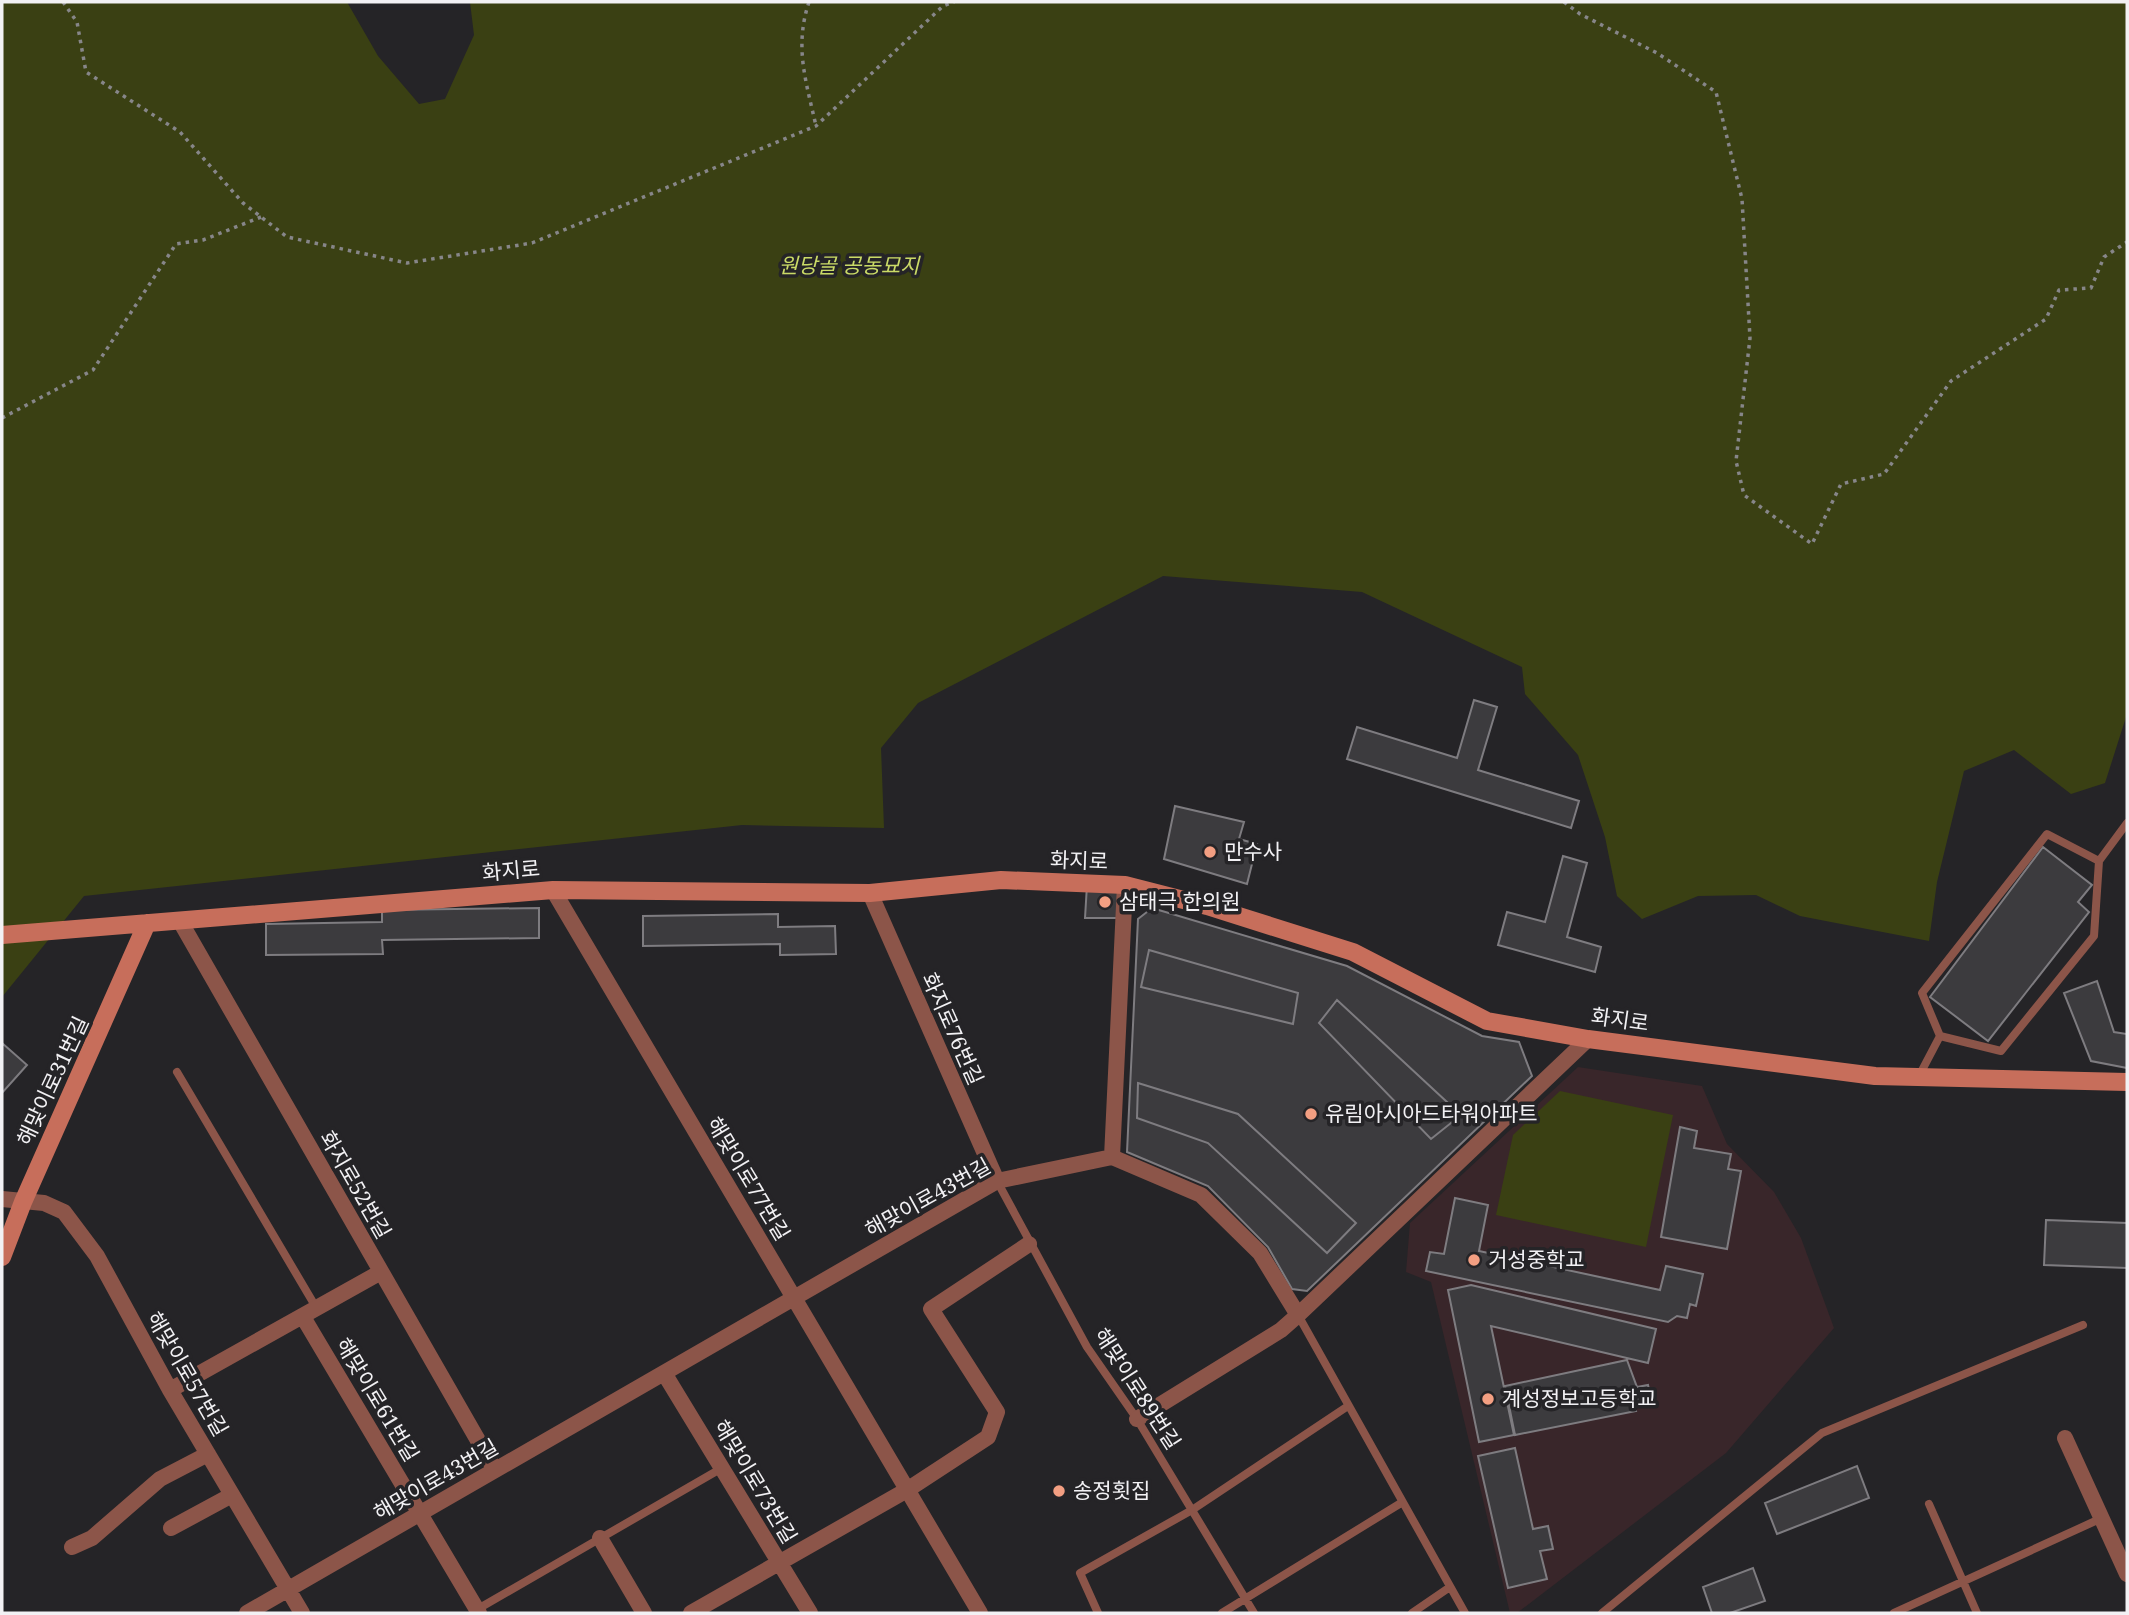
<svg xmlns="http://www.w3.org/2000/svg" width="2129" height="1615" font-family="'Noto Serif','Noto Sans KR',serif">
<rect width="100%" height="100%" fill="#252427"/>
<path fill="#39262a" d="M1578,1067l124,19 25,58 47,48 27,46 33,90 -108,125 -209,160h-7l-79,-331 -25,-10 4,-49z"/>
<path fill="#3a4013" d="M2,2h345l31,54 41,48 26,-5 29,-64 -4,-33h1657v712l-22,69 -34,11 -57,-44 -50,21 -27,111 -8,59 -129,-25 -44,-21 -58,1 -56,23 -25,-23 -12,-59 -27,-82 -53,-61 -3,-27 -160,-75 -199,-16 -245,127 -37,45 3,80 -142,-3 -658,71 -82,101z
M1560,1091l113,24 -27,132 -150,-32 17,-80z"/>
<path fill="#3c3b3e" stroke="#7e7c80" stroke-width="2" d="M1474,700l23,7 -19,63 101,31 -8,27 -224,-69 10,-32 100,31z
M1175,806l69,16 -5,17 18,5 -10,40 -83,-25z
M2043,847l49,38 -14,17 11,10 -101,129 -58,-44z
M1563,856l24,7 -20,74 34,10 -6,25 -97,-27 9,-33 38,10z
M1087,885h38l-2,33h-38z
M539,908v30l-157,2 1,14 -117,1v-31l116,-2v-12z
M1152,908l195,58 135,70 37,6 13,34 -225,215 -15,-2 -24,-42 -60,-61 -81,-34 11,-233z
M778,914v13l57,-1 1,28 -56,1v-11l-137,2v-30z
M1149,950l149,43 -5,31 -152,-37z
M2097,981l17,51 13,2v34l-36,-7 -27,-68z
M1337,1000l124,115 -30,24 -112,-116z
M2,1043l25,22 -25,28z
M1138,1083l100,31 118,109 -29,30 -119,-110 -71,-25z
M1680,1127l17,4 -3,17 37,6 -3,15 13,2 -14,78 -66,-12z
M1455,1198l33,7 -9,46 181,39 6,-24 37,8 -7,32 -6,-2 -3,14 -10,-2 -9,6 -242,-51 4,-19 14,2z
M2046,1220l81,3v45l-83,-3z
M1471,1285l185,44 -8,34 -157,-37 23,109 -35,7 -31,-152z
M1627,1360l10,27 11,-2 3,14 -17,4 2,8 -121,24 -10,-49z
M1515,1448l18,81 15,-3 5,23 -13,2 7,28 -39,9 -30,-132z
M1857,1466l12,32 -92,36 -12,-31z
M1753,1568l12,33 -35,12h-18l-9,-26z"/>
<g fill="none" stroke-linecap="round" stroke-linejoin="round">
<path stroke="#878689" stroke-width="3.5" stroke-dasharray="3.5 5" stroke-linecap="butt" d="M63,2l14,20 9,50 94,60 63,71 44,34 120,26 125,-20 284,-117 127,-120 11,-4
M809,2c-15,45 -3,79 7,124
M1564,2l16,12 77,39 59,39 26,107 8,139 -14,123 8,34 68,49 29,-60 43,-10 67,-93 95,-62 13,-29 32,-2 13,-31 23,-15
M2,418l91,-48 83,-126 27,-4 58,-23"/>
<path stroke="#8c5549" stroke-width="8" d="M2099,861l28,-38
M177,1072l140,237
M1919,1076l21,-40 -18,-43 125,-159 52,27 -5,75 -93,115 -61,-15
M997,1181l90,166 50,72 117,194
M1298,1315l167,298
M1929,1504l48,109
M476,1610l246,-142
M1098,1613l-18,-40 112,-63 156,-104
M1222,1613l179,-110
M1412,1613l38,-26
M1602,1613l220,-180 261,-108
M1894,1613l208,-95"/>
<path stroke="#8c5549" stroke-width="16" d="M553,890l427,723
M870,893l127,288
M180,921l315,549
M1112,1157l13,-272
M2,1199l42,4 20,9 33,44 73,134 132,223
M303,1317l176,296
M664,1373l146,240
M170,1390l211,-118
M1137,1419l144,-89 17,-15
M2065,1438l62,136
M171,1528l61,-33
M600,1538l44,75
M72,1547l20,-9 68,-59 48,-25
M247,1613l750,-432 115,-24 89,38 59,58 38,62 290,-276
M691,1613l216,-123 81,-53 9,-25 -66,-103 98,-65"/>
<path stroke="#c76e5b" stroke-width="18" d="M2,935l551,-45 317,3 131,-13 124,5 82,21 146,46 134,69 101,18 287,37 252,6
M2,1257l21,-55 124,-279"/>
</g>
<g fill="#f39f82" stroke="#252427" stroke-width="2.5">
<circle cx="1210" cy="852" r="7"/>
<circle cx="1105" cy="902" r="7"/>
<circle cx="1311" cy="1114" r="7"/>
<circle cx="1474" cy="1260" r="7"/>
<circle cx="1488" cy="1399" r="7"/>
<circle cx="1059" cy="1491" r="7"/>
</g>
<g text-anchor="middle" stroke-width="7" stroke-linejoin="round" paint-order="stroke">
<g font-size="21" font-style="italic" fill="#cada67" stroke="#252427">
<text x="849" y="273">원당골 공동묘지</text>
</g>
<g font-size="21" fill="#f2f1f4" stroke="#252427" text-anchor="start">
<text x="1224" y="859">만수사</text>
<text x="1119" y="909">삼태극 한의원</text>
<text x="1325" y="1121">유림아시아드타워아파트</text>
<text x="1488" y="1267">거성중학교</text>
<text x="1502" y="1406">계성정보고등학교</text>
<text x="1073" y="1498">송정횟집</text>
</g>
<g font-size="21" fill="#f2f1f4" stroke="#252427">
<text transform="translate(1079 861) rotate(2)" y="7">화지로</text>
<text transform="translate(511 871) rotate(-5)" y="7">화지로</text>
<text transform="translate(1620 1020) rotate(8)" y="7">화지로</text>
<text transform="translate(952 1029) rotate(66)" y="7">화지로76번길</text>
<text transform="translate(53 1081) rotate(-65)" y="7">해맞이로31번길</text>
<text transform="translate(748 1179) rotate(59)" y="7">해맞이로77번길</text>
<text transform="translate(355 1185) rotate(60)" y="7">화지로52번길</text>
<text transform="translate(928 1198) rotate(-29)" y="7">해맞이로43번길</text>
<text transform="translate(187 1374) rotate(60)" y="7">해맞이로57번길</text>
<text transform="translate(1137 1389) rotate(57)" y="7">해맞이로89번길</text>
<text transform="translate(377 1400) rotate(59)" y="7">해맞이로61번길</text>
<text transform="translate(436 1480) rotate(-30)" y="7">해맞이로43번길</text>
<text transform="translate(755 1482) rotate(59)" y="7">해맞이로73번길</text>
</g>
</g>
<rect width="2129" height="1615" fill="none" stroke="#f2f1f4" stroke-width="7"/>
</svg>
